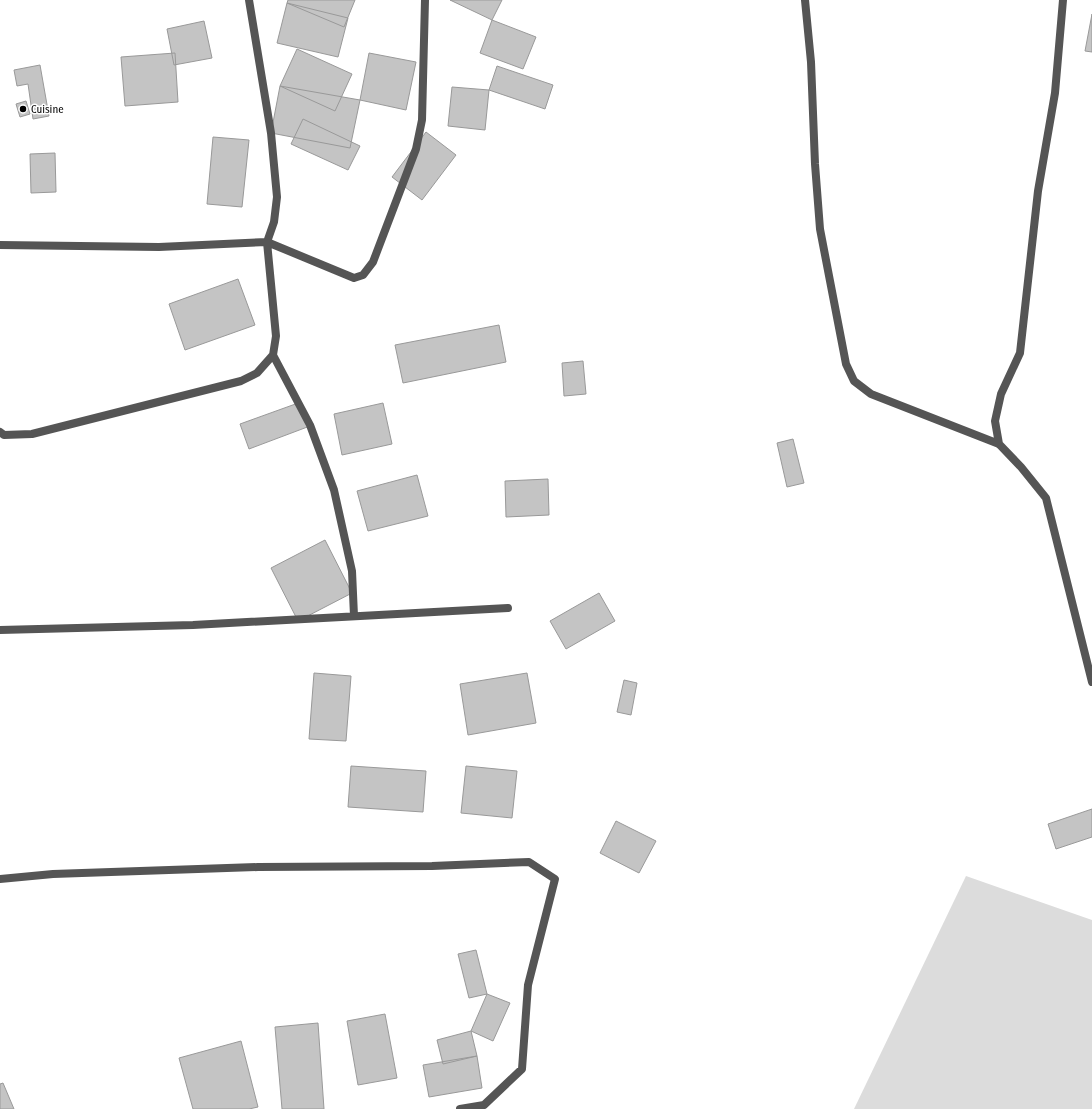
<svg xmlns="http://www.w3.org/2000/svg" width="1092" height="1109" font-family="'Fira Sans Condensed',sans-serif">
<rect width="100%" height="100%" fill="#fff"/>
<path fill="#dcdcdc" d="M966,876l126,44v189h-238z"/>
<path fill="#c4c4c4" stroke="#999" d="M288,0h67l-11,27 -57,-24z
M450,0h52l-10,20z
M287,3l61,15 -10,39 -61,-14z
M1092,14v38l-7,-1z
M492,20l44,17 -13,32 -43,-16z
M204,21l8,37 -38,7 -7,-36z
M297,49l55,25 -17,37 -55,-25z
M175,53l3,49 -53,4 -4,-49z
M369,53l47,9 -10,48 -46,-10z
M40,65l9,51 -16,3 -5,-35 -11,2 -3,-16z
M497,66l56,19 -8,24 -56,-19z
M280,86l80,14 -10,48 -79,-15z
M452,87l37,3 -4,40 -37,-4z
M26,101l4,13 -10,3 -4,-13z
M303,119l57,27 -12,24 -57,-26z
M426,132l30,23 -34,45 -30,-23z
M213,137l36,3 -7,67 -35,-3z
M55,153l1,39 -25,1 -1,-39z
M238,279l17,46 -70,25 -16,-46z
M499,325l7,37 -103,21 -8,-38z
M583,361l3,33 -22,2 -2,-33z
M301,402l9,24 -61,23 -9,-25z
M383,403l9,41 -50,11 -8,-41z
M793,439l11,44 -17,4 -10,-44z
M417,475l11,41 -60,15 -11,-40z
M548,479l1,36 -43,2 -1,-36z
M325,540l27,53 -54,28 -27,-53z
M599,593l16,28 -49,28 -16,-28z
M314,673l37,3 -5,65 -37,-2z
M527,673l9,50 -68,12 -8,-51z
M624,680l13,3 -6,32 -14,-3z
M351,766l75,5 -3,41 -75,-5z
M466,766l51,5 -5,47 -51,-5z
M1092,809v28l-36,12 -8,-25z
M616,821l40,20 -17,32 -39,-20z
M476,950l11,44 -18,4 -11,-44z
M487,994l23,9 -17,38 -22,-10z
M385,1014l12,64 -39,7 -11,-64z
M318,1023l6,86h-42l-7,-82z
M471,1031l6,25 -34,8 -6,-24z
M241,1041l17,66 -9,2h-56l-14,-51z
M477,1056l5,32 -53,9 -6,-32z
M3,1083l11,26h-14v-25z"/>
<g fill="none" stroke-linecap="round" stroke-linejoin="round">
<path stroke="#555" stroke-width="8" d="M805,0l6,62 4,102 5,65 26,135 8,17 17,13 128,50 22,23 25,31 46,184
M0,245l159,2 108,-5 7,-20 3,-25 -6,-64 -22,-133
M273,355l37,70 24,65 18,81 2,45
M0,432l4,3 28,-1 209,-53 16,-8 16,-18 3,-19 -9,-94 87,36 9,-3 10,-13 43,-113 6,-29 3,-120
M999,444l-4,-23 6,-27 19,-41 18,-162 17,-98 8,-93
M0,630l193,-5 315,-17
M0,879l53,-5 205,-7 174,-1 97,-4 26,17 -27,106 -6,84 -38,36 -24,4"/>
</g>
<circle fill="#000" stroke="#fff" stroke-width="1.5" cx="23" cy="109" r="4"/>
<g text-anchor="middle" stroke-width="3" stroke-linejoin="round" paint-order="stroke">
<g font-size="11" fill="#000" stroke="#fff" text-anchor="start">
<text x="31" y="113">Cuisine</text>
</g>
</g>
</svg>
